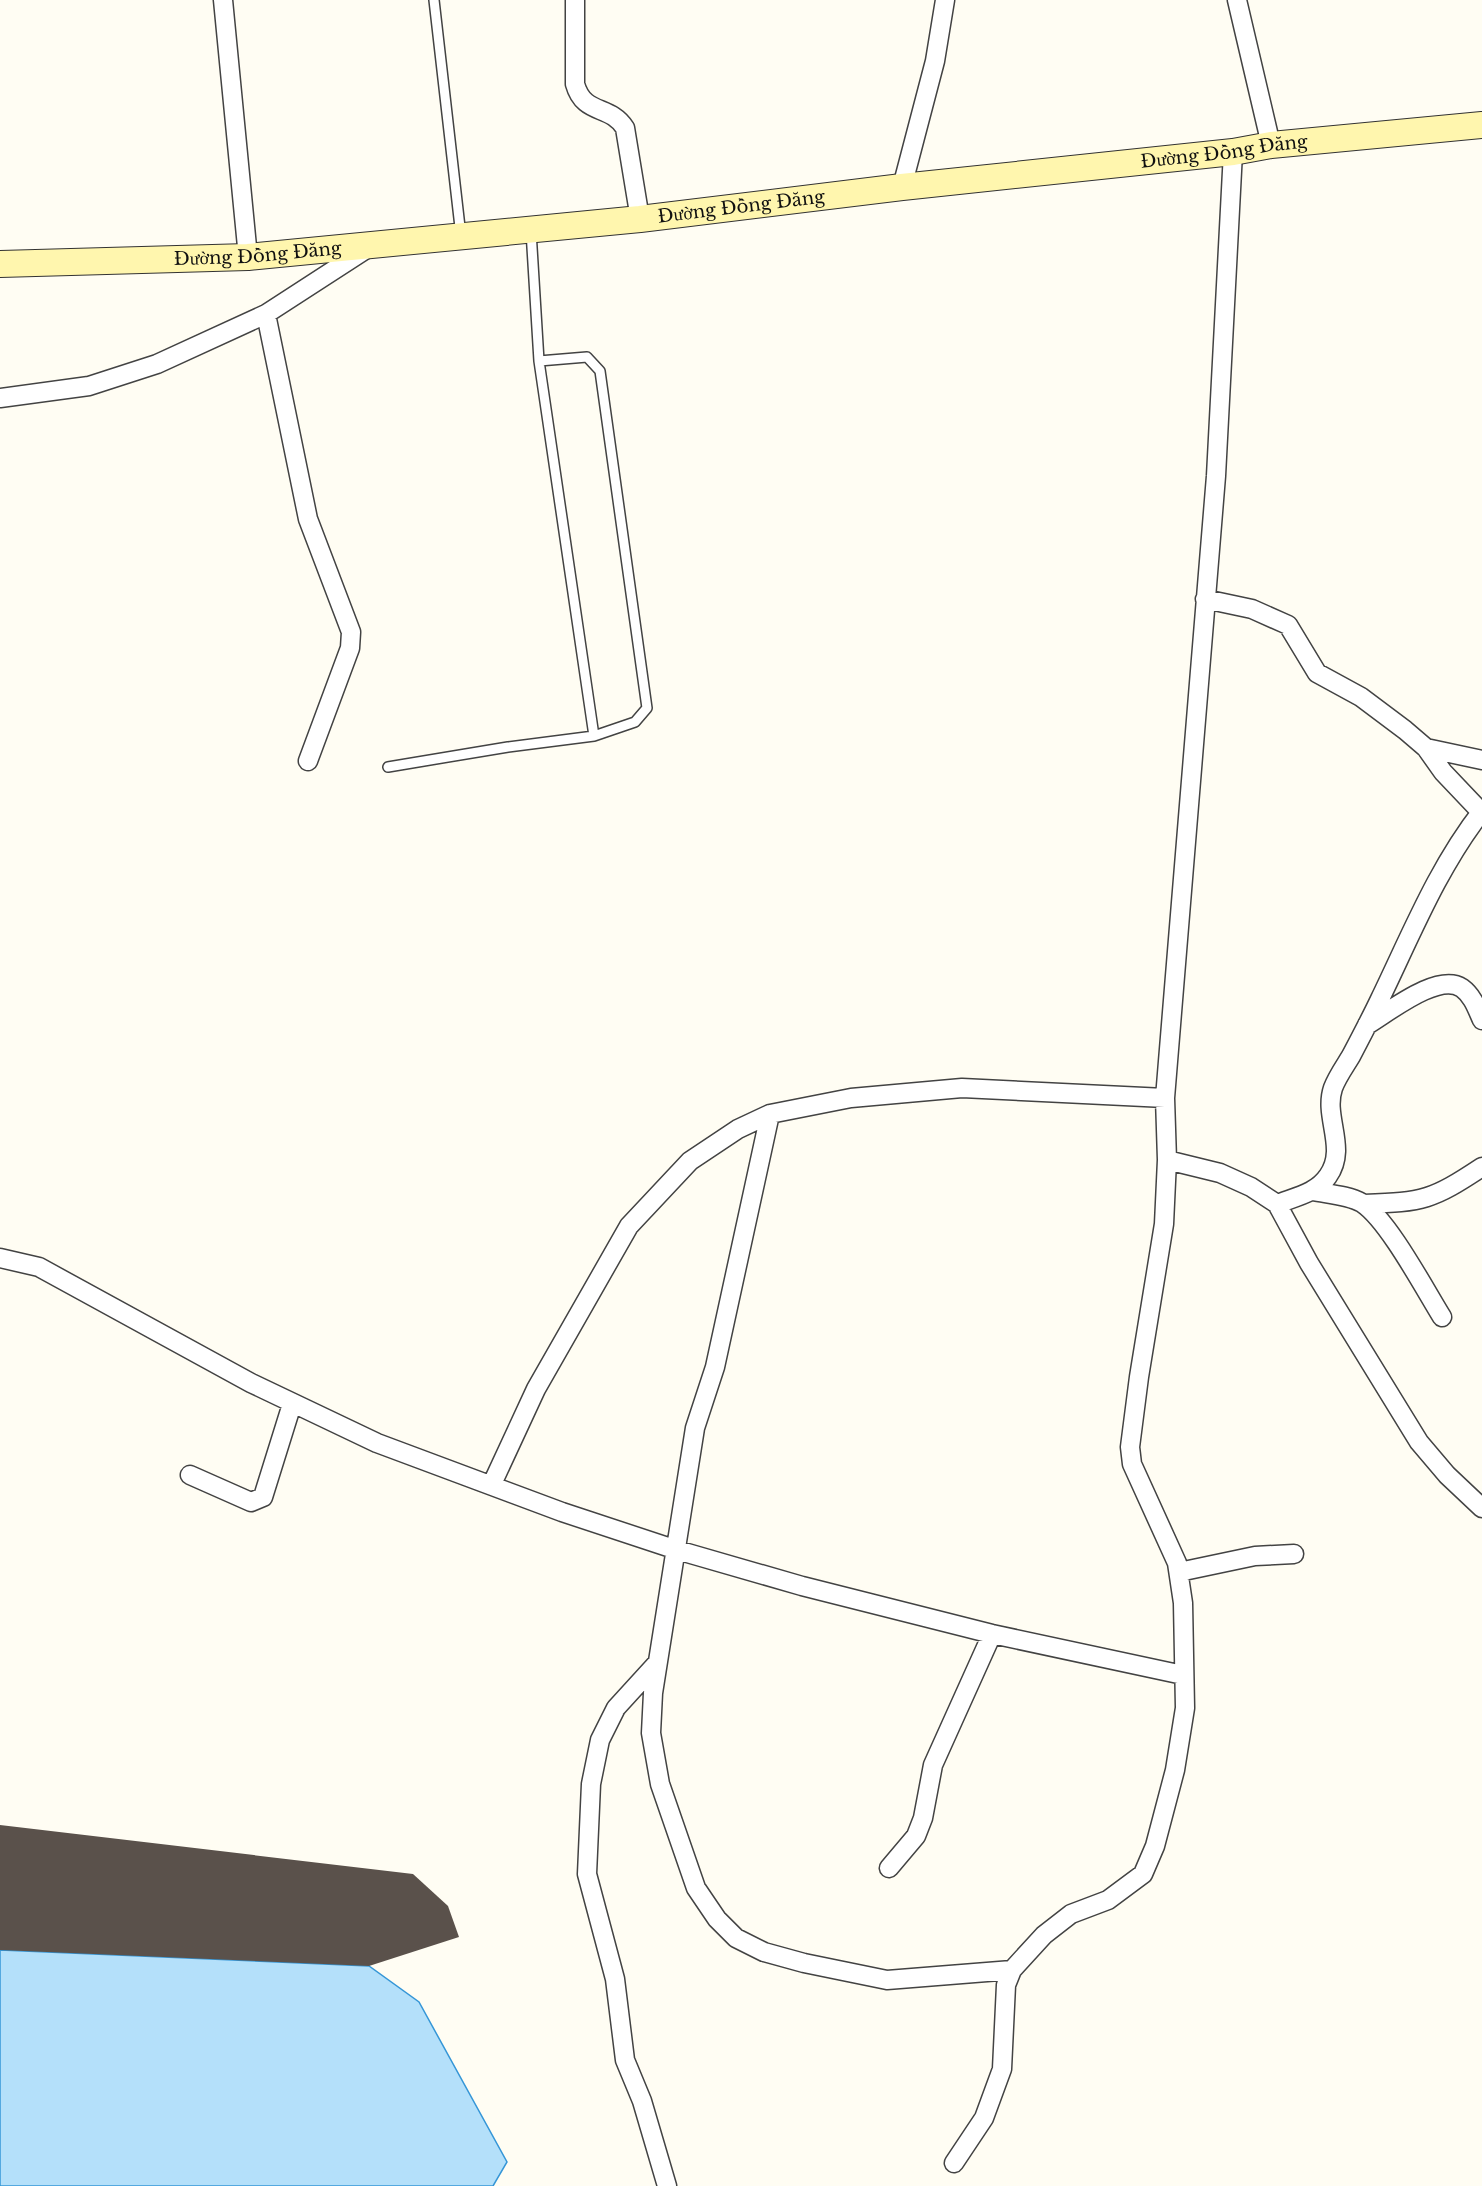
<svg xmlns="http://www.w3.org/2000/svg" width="1482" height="2186" font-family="'Libre Baskerville',serif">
<rect width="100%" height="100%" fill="#fffdf3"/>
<path fill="#b4e0fa" stroke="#3596d7" stroke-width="1.5" d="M0,1950l369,16 50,36 88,160 -14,24h-493z"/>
<path fill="#5a514b" d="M0,1825l413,49 35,32 11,31 -90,29 -369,-16z"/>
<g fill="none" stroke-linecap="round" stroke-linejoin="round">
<g stroke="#434343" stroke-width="12">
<path id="lane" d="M434,0l27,236
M539,361l48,-4 13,14 47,337 -12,14 -41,14
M388,767l120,-20 86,-11 -55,-375 -8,-130"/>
</g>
<g stroke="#434343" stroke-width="21">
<path id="street" d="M223,0l25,257
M575,0v84c9,32 35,20 50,44l15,91
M1237,0l34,145
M902,187l33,-126 10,-61
M266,314l42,205 43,113 -1,16 -42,113
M0,398l89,-12 68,-22 109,-50 105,-68
M1205,599l47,10 36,16 29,48 44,24 44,33 21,18 17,24 38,40
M1426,748l56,12
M1367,1025c22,-13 71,-53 95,-37 11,8 15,21 20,32
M770,1114l-55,253 -20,61 -42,265 -2,40 9,51 36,104 21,31 19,19 28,14 40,11 83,17 125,-10
M1167,1160l53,13 31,14 26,17 32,59 110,179 28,33 35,33
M1313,1191c15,3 35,4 49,12 26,17 62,85 80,114
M1277,1204c18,-7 40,-11 51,-28 20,-28 -5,-59 5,-88 4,-11 12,-22 18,-32 10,-19 20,-38 29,-57 31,-64 58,-132 102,-188
M1364,1204c60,-2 68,-4 118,-37
M0,1258l39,9 212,116 126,60 185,69 115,38 125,36 190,48 191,41
M190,1475l61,27 12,-5 29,-93
M492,1484l44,-95 93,-163 61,-65 48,-32 32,-15 81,-16 111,-10 203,10
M1179,1572l76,-16 39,-2
M658,1662l-42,46 -16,32 -9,44 -4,90 28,105 10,81 17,41 25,85
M889,1868l27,-32 7,-18 10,-53 59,-131
M954,2163l30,-45 18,-49 4,-84 6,-15 32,-35 27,-21 37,-14 35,-26 12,-28 20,-76 10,-62 -2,-105 -6,-40 -45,-99 -2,-17 9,-70 25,-153 3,-64 -2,-62 51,-622 17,-324"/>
</g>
<g stroke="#323232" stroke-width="28">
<g id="secondary">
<path id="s1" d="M0,264l248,-7 392,-38 262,-32 331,-35 38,-7 211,-20"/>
</g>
</g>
<use href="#lane" stroke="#fff" stroke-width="9"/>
<use href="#street" stroke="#fff" stroke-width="18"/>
<use href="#secondary" stroke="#fff6ae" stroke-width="26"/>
</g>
<g text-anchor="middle" stroke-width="6" stroke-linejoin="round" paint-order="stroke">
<g font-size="18" fill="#101010" stroke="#fff">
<text dy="6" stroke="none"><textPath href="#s1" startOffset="1230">Đường Đồng Đăng</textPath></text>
<text dy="6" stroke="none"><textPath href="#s1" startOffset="744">Đường Đồng Đăng</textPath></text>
<text dy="6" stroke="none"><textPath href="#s1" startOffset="258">Đường Đồng Đăng</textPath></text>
</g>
</g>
</svg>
